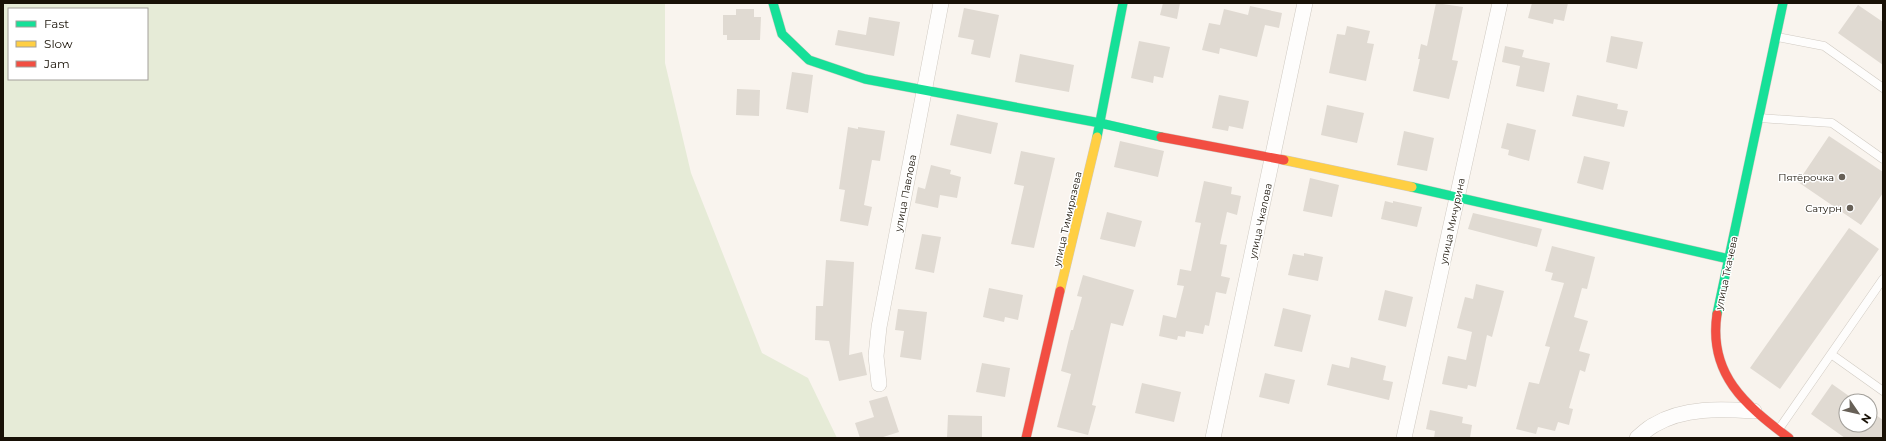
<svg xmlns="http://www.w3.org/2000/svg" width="1886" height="441" font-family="Montserrat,sans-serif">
<rect width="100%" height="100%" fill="#f9f4ee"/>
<path fill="#e6ebd7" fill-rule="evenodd" d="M3,3h662v60l26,110 71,180 46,25 29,60h-834zM9,9h138v70h-138z"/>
<path fill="#e0dad2" d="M1163,3h17l-3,16 -17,-4z
M1436,3l27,4 -11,53 6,1 -9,38 -36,-8 7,-32h-2l3,-15 6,2z
M1532,3h36l-4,18 -10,-2 -1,5 -25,-6z
M1858,5l25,17v43l-45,-32z
M1250,6l32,7 -3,15 -14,-3 -8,32 -37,-9 -1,6 -17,-4 7,-27 11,2 4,-16 24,6z
M964,8l35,7 -9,43 -19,-4 3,-14 -16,-3z
M736,9h18v8h7l-1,23h-33v-5h-4v-20h13z
M869,17l31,5 -6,34 -59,-11 3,-15 28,5z
M1347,26l23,5 -3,12 7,1 -8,37 -37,-8 8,-39 8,1z
M1611,36l32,6 -6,27 -31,-7z
M1139,41l31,6 -7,31 -9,-2 -1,7 -22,-5z
M1505,46l19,4 -2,7 28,6 -6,29 -28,-6 4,-20 -18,-4z
M1020,54l54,11 -5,27 -54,-10z
M792,72l21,3 -5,38 -22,-4z
M737,89l23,1 -1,26 -23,-1z
M1219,95l30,6 -6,28 -14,-3 -1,5 -16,-3z
M1577,95l41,9 -1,5 11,2 -4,16 -52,-11z
M1327,105l37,8 -7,30 -36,-8z
M957,114l41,9 -7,31 -41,-9z
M1507,123l29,7 -7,31 -21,-6 1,-5 -8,-2z
M848,127l10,2v-2l27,4 -5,30 -8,-1 -8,45 8,2 -4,19 -28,-5 5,-31 -6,-1z
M1404,131l30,7 -7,33 -30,-6z
M1829,136l54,36v21l-22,32 -63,-43z
M1120,141l44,10 -6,26 -44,-10z
M1021,151l34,7 -21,90 -23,-4 13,-58 -10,-2z
M1584,156l26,6 -7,28 -26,-7z
M931,165l20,5 -1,4 11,3 -4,21 -17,-3 -2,13 -23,-5 3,-16 7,2z
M1310,178l29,7 -7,32 -29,-6z
M1204,181l28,6 -1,7 10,2 -4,19 -10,-3 -7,32 7,1 -6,31 9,2 -4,16 -10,-2 -7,34 -4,-1 -2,9 -17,-3 -1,6 -7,-1 -1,4 -18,-4 4,-21 13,3 8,-32 -7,-1 3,-16 11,2 10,-48 -6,-1z
M1385,201l8,2v-2l29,6 -5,20 -36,-8z
M1107,212l35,9 -7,26 -35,-8z
M1473,213l69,16 -5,18 -69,-18z
M1849,228l30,21 -99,140 -30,-21z
M922,234l19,3 -7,36 -19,-4z
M1552,246l43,11 -8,32 -5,-1 -8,29 14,4 -9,30 11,3 -5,18 -5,-2 -11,38 4,1 -4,16 -11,-3 -3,9 -17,-4 -2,7 -20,-5 13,-47 10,2 11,-37 -5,-1 19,-63 -13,-3 2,-7 -8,-2z
M1304,253l19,4 -5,24 -30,-6 5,-21 11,2z
M826,260l28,2 -5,93 13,-3 5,23 -28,6 -10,-40 -14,-1 1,-34h7z
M1083,275l51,15 -11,36 -12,-3 -19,82 4,1 -8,29 -31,-8 14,-53 -10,-3 10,-41h2l9,-33 -5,-1z
M1476,284l28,7 -12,46 -5,-2 -11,52 -8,-2 -1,4 -25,-5 6,-28 18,4 6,-28 -15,-4 8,-31 8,2z
M989,288l34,7 -5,25 -13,-3 -1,5 -21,-5z
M1385,290l28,7 -7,30 -28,-7z
M1283,308l28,7 -9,37 -28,-6z
M898,309l29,3 -6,48 -21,-3 4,-26 -9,-1z
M1351,357l35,9 -3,14 10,2 -4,18 -62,-15 5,-21 17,4z
M982,363l28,5 -5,29 -29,-5z
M1265,373l30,7 -6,24 -30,-7z
M1142,383l39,9 -7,30 -39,-9z
M1832,384l24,17h-10v24h24v-14l13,9v18h-38l-34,-24z
M887,396l12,36 -19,6h-20l-5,-15 19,-6 -5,-16z
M1430,410l33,7 -1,6 10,2 -2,13h-36l1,-7 -9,-2z
M948,415l34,1v22h-35z"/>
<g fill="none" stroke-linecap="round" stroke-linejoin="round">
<g stroke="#d0cac2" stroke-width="9">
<path id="lane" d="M1777,37l47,9 59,42
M1760,118l72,5 51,36
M1831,354l52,37
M1779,429l104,-150"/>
</g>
<g stroke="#d0cac2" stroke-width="16">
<path id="street" d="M879,384l-3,-28 3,-29 62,-324
M1213,438l92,-435
M1404,438l96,-435
M1637,438c5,-4 11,-10 17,-13 30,-18 67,-16 100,-14"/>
</g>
<g stroke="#d0cac2" stroke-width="10">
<path id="fast" d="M773,3l9,31 27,26 56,19 235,44 61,14
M1097,137l26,-134
M1412,187l317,72
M1717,314l66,-311"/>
</g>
<g stroke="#d0cac2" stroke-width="10">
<path id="slow" d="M1284,160l128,27
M1060,291l37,-154"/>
</g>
<g stroke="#d0cac2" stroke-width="10">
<path id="jam" d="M1161,137l123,23
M1717,314c-9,60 28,91 72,124
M1026,438l34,-147"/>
</g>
<use href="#lane" stroke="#fefdfc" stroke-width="8"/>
<use href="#street" stroke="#fefdfc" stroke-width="15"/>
<use href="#fast" stroke="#16e098" stroke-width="9"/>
<use href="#slow" stroke="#ffcf43" stroke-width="9"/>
<use href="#jam" stroke="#f24e42" stroke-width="9"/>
</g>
<g fill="#676057" stroke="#fff" stroke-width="1.5">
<circle cx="1842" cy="177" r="4"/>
<circle cx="1850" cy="208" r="4"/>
</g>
<g text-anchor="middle" stroke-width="3" stroke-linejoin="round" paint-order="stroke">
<g font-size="10" fill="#181106" stroke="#fff" text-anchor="end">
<text x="1834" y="181">Пятёрочка</text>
<text x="1842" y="212">Сатурн</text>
</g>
<g font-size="10" fill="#181106" stroke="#fff">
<text transform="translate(905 193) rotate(-79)" y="4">улица Павлова</text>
<text transform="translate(1067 219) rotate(-77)" y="4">улица Тимирязева</text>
<text transform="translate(1260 221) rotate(-78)" y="4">улица Чкалова</text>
<text transform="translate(1452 221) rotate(-78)" y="4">улица Мичурина</text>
<text transform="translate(1726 273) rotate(-78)" y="4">улица Ткачева</text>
</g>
</g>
<rect width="1886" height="441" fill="none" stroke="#181106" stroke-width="8"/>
<rect x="8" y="8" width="140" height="72" fill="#ffffff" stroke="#a3a09b"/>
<rect x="16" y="21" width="20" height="6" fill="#16e098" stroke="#a3a09b"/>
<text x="44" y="28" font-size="12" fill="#181106">Fast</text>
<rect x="16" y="41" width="20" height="6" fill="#ffcf43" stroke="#a3a09b"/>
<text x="44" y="48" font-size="12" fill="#181106">Slow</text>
<rect x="16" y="61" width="20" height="6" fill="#f24e42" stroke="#a3a09b"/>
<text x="44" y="68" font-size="12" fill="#181106">Jam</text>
<g transform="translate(1858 413) rotate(124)"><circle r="19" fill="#ffffff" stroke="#a3a09b"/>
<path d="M0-3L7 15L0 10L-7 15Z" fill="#676057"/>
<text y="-6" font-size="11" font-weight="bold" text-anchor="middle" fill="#181106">N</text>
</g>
</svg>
